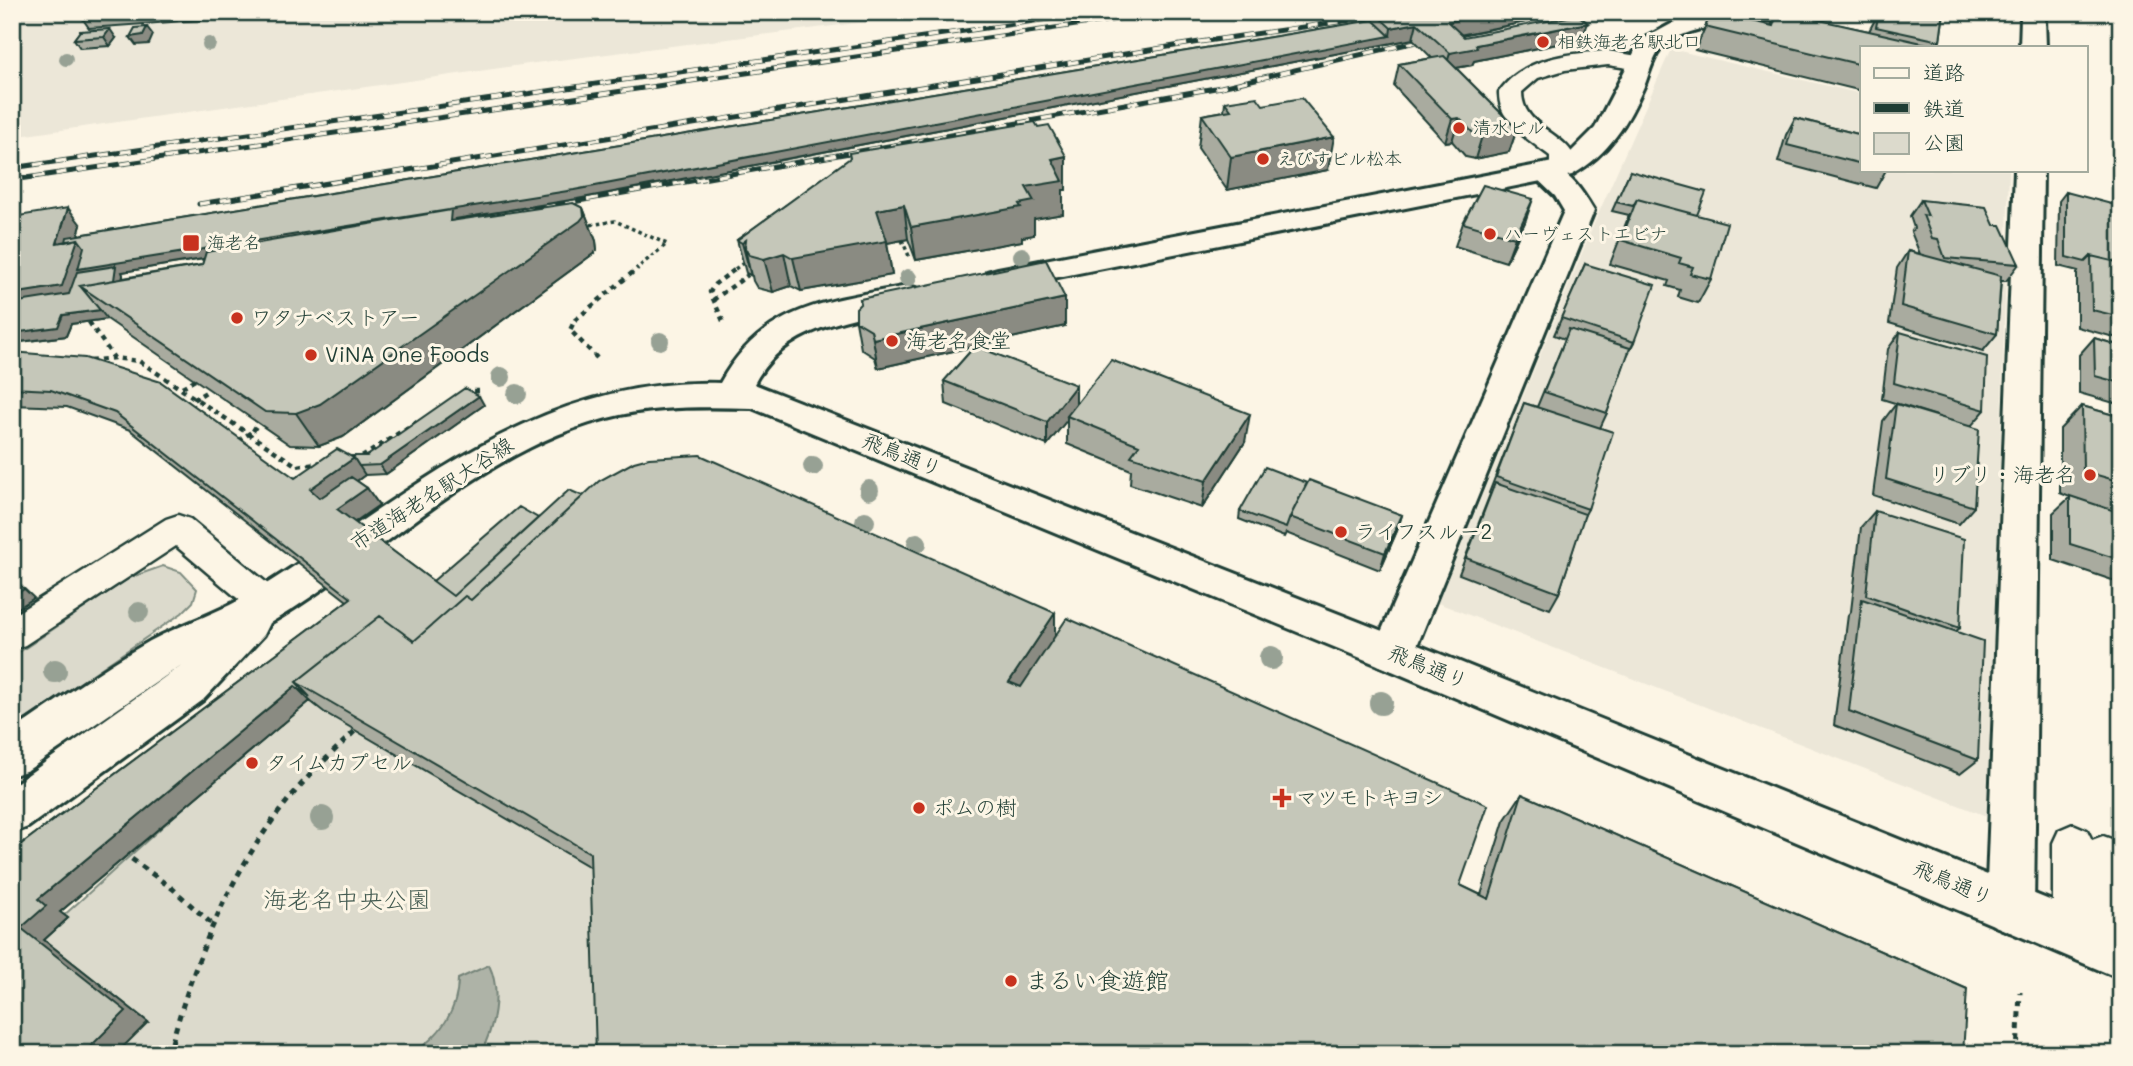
<svg xmlns="http://www.w3.org/2000/svg" width="2133" height="1066" font-family="Mali,'Klee One',sans-serif">
<rect width="100%" height="100%" fill="#fcf5e5"/>
<filter id="ink" filterUnits="userSpaceOnUse"><feTurbulence type="fractalNoise" baseFrequency=".0143" numOctaves="2"/><feDisplacementMap in="SourceGraphic" scale="14" xChannelSelector="R" yChannelSelector="G"/><feConvolveMatrix kernelMatrix="1 2 1 2 8 2 1 2 1" color-interpolation-filters="sRGB"/></filter>
<g filter="url(#ink)">
<path fill="#ece7d8" d="M12,12h934l-411,51 -523,74z
M1671,49l191,45v76h147l-20,647 -551,-214 158,-384z"/>
<path fill="#dcdacc" stroke="#7e8c80" stroke-width="2" d="M163,566l18,6 16,17 -4,13 -11,11 -170,116v-72l117,-79z
M310,701l299,177 8,176h-605v-92l179,-161z"/>
<path fill="#aeb3a7" stroke="#758479" stroke-width="2" d="M489,965c13,27 5,64 -9,89h-68c27,-18 46,-41 46,-75z"/>
<g fill="none" stroke-linecap="round" stroke-linejoin="round">
<g stroke="#1f3d34" stroke-width="5">
<path id="lane" d="M1608,51l41,7 3,5 -11,7 -33,-5 -43,5 -27,8 -16,14c0,36 43,39 54,68l-5,14h-18l-3,-5v-13c-22,-17 -52,-34 -51,-64 23,-34 71,-39 109,-41z
M178,515l12,4 90,75 5,10 -5,10 -12,4 -12,-4 -80,-68 -151,99 -13,5v-34l154,-97z
M2073,824l14,6 5,10 11,-4 14,5 4,8v112l-16,7 -15,-6 -5,-11 -11,4 -15,-6 -6,-15v-91l6,-13z"/>
</g>
<g stroke="#1f3d34" stroke-width="6">
<path id="street" d="M2017,12h24l4,6 1,29h-26l1,-29z
M1546,165c24,6 36,26 48,46l-180,442 -6,12 -15,6 -15,-6 -6,-12 192,-442 -9,-15 -23,-22 4,-6z
M2015,170h28l-9,738 -7,17 -17,7 -17,-7 -7,-17z"/>
</g>
<g stroke="#1f3d34" stroke-width="6">
<path id="secondary" d="M1716,12h113l-3,5 -9,2c-39,2 -130,-1 -157,31 -7,8 -11,24 -15,34 -17,39 -36,70 -73,91l-574,114 -11,-3 -5,-7 5,-7 11,-3 555,-107 17,-9 25,-25 45,-87 35,-19z
M908,286l11,3 5,7 -5,7c-60,17 -132,18 -165,81l654,257 713,288v50l-743,-314 -626,-257c-45,-1 -88,-2 -132,7 -135,29 -235,140 -350,208l-6,12 -61,65 -175,127 -16,6v-47l171,-122 -155,106 -16,6v-45c46,-30 90,-63 138,-90 34,-18 72,-29 105,-50 151,-92 275,-214 465,-208 43,-78 109,-82 188,-97z"/>
</g>
<path stroke="#1f3d34" stroke-width="3.5" stroke-dasharray="3.5 3.5" stroke-linecap="butt" d="M2116,12l5,1
M584,226l31,-5 52,23 -31,25
M902,240l7,16
M735,269l11,-8"/>
<path stroke="#1f3d34" stroke-width="4.5" stroke-dasharray="5 5" stroke-linecap="butt" d="M713,300l35,-25
M723,321l-13,-29 5,-8 22,-16
M89,322l25,36
M597,358l-27,-28 5,-10 63,-52
M90,361l24,-3 25,3 158,105 25,-4
M182,387l13,-7
M464,391h17
M201,395l8,-5
M253,431l5,-8
M362,457l57,-37"/>
<path stroke="#1f3d34" stroke-width="5" stroke-dasharray="6 6" stroke-linecap="butt" d="M122,852l51,37 41,37
M169,1054c23,-90 61,-183 120,-255 20,-25 44,-47 67,-69
M2017,1054l3,-62"/>
<use href="#lane" fill="#fcf5e5" fill-rule="evenodd"/>
<use href="#street" fill="#fcf5e5" fill-rule="evenodd"/>
<use href="#secondary" fill="#fcf5e5" fill-rule="evenodd"/>
<g stroke="#1f3d34" stroke-width="5">
<path id="rail" d="M1526,18l27,-6
M12,168l1043,-150
M12,180l1153,-168
M199,204l994,-161 213,-31
M522,211l699,-124 212,-49"/>
</g>
<use href="#rail" stroke="#fcf5e5" stroke-width="3.5" stroke-dasharray="11" stroke-linecap="butt"/>
<path stroke="#1f3d34" stroke-width="4.5" stroke-dasharray="5 5" stroke-linecap="butt" d="M185,405l16,-10
M238,441l15,-10"/>
</g>
<g fill="#97a194">
<circle cx="209" cy="44" r="7"/>
<circle cx="66" cy="59" r="7"/>
<circle cx="1022" cy="256" r="9"/>
<circle cx="908" cy="278" r="9"/>
<circle cx="660" cy="341" r="9"/>
<circle cx="501" cy="377" r="10"/>
<circle cx="517" cy="394" r="10"/>
<circle cx="813" cy="466" r="10"/>
<circle cx="869" cy="490" r="10"/>
<circle cx="865" cy="521" r="10"/>
<circle cx="917" cy="543" r="10"/>
<circle cx="139" cy="612" r="10"/>
<circle cx="1271" cy="658" r="12"/>
<circle cx="55" cy="671" r="12"/>
<circle cx="1381" cy="703" r="12"/>
<circle cx="322" cy="818" r="12"/>
</g>
<path fill="#a9ab9f" stroke="#1f3d34" stroke-width="2" fill-rule="evenodd" d="M78,12h229l-218,16z
M1370,12h177l-2,6 -83,17 2,2 118,2 -108,22 -2,4 -16,3 61,61 -8,23 -34,7 -9,-2 -14,-16 -7,1 -51,-56 5,-22 33,-6 -19,-19 -836,160 -122,20 1,2 127,-13 13,33 1,9 -4,4 -250,183 -24,9 -29,-1 -183,-126 -36,5 -5,12 -54,7v-126l69,8 -3,10 1290,-214zM204,259l-2,6 -79,13v-3l-1,-3z
M1712,12l59,14 6,-14 92,19 10,-19 15,4 2,-4h48l-4,29 -4,5 -74,1v44l-167,-41z
M80,31l36,7 -6,8 -30,2 -6,-9z
M1225,102l103,68 -101,20 -29,-42 4,-33 22,-4z
M1795,118l67,17v35h24l-10,18 -98,-26 8,-27z
M849,153l217,37h-3v24l-29,5v16l-12,2v4l-106,19 -8,-21 -21,4 5,32 -91,16 -10,-5 -18,6 -16,-4 -4,-7 -1,-5 -6,-3 -9,-33 113,-81z
M1630,171l67,44 14,64 -13,24 -20,-6 2,-7 -13,-4 2,-5 -59,-17 19,-49 -17,-4z
M2066,192l55,24v123l-44,-12v-54l1,-2 -20,-5 1,-65z
M1921,200l73,25 25,39 -13,17h-5l-4,53 -14,17 -94,-28 8,-55 11,-17 12,3 -9,-22 3,-4 -4,-12z
M1525,222l-19,40 -51,-16 8,-23z
M1585,264l49,78 -8,16 -19,55 -7,15 -12,81 -5,9 -24,75 -9,16 -91,-35 31,-80 -1,-1 35,-90 13,4 28,-68 -11,-4z
M860,299l205,27 -89,20 100,58 169,38 -43,66 -72,-24 1,-14 -64,-26v-24l-20,25 -101,-41 -2,-23 31,-35 -97,22 -3,-10 -14,-9 -5,-28 5,-17z
M1900,332l85,78 -14,16 3,81 -15,17 -86,-29 10,-74 13,-17 41,12 -55,-17 6,-50z
M2094,338l27,8v59l-42,-12v-38z
M12,352l283,126 55,-22h17l117,-51 -98,69 -21,1 -8,6 10,7 12,17 -25,17 79,59 105,-63 45,-22 472,139 405,250 21,10 23,-74 18,-27 445,195 -1377,-122 -266,-155 -14,-11 -250,211 8,6 -24,22 104,82 -136,32v-203l335,-250 -217,-171 -63,-23 -55,-2z
M2082,406l39,11v166l-68,-23v-47l17,-16 -10,-4v-64z
M1307,483l95,32 -5,16 -17,39 -94,-37 -2,4 -45,-18 1,-8z
M1875,511l85,117 -5,4 23,128 -18,14 -126,-49 14,-110 3,-4 10,-84z"/>
<path fill="#8a8b82" stroke="#1f3d34" stroke-width="2" d="M12,12h6l-3,22 -3,8z
M1498,12h49l-2,6 -101,20 4,-16z
M1417,23l-4,16 -836,160 -122,20 12,24 -17,-22v-2l-328,53 1,3 -6,36 -32,-33 -8,25 -65,10v-19l45,-51 11,-35 13,17 -7,24 4,-10 1312,-203 1,-8z
M1588,23l-6,16 -108,22 -2,4 -27,5 5,-17 26,-8z
M147,27l6,8 -4,9 -13,1 -6,-8z
M110,29l6,9 -6,8 -6,-9z
M1459,118l-7,23 -7,1 7,-23z
M1517,129l-8,23 -34,7 7,-23z
M1334,137l-6,33 -101,20 4,-33z
M1066,156v34h-3v24l-29,5v16l-12,2v4l-106,19 -5,-33 108,-23 7,-17 26,-28z
M1533,199l-8,23 -19,40 9,-24z
M904,205l4,34 -21,4 5,32 -91,16 -8,-33 84,-48z
M583,208l13,33 1,9 -4,4 -250,183 -24,9 -23,-33z
M746,240l-1,8 6,28 -9,-33z
M784,253l7,33 -18,6 -9,-33z
M1065,298v28l-187,42 -5,-29z
M100,310l7,9 -36,5 -5,12 -54,7v-10l51,-18z
M1076,385v23l-9,8v4l-20,25v-23z
M479,396l5,9 -98,69 -6,-9z
M1250,414l-5,28 -43,66 4,-27z
M354,458l11,17 -42,30 -13,-16z
M367,488l12,17 -30,21 -12,-17z
M1402,515l-5,16 -17,39 5,-17z
M17,582l17,16 -22,14v-15z
M1055,613v31l-44,67 -2,-29z
M295,686l15,15 -250,211 8,6 -24,22 104,82 -32,32h-33l-62,-126 17,-29z"/>
<path fill="#c5c7b9" stroke="#1f3d34" stroke-width="2" d="M1374,12h124l-50,10 16,15 114,-22 10,8 -112,22 1,3 -27,5 -33,-30 -26,5z
M1712,12l61,14 5,-14h6l156,35h-78v18l-157,-38z
M1879,12l17,4 1,-4h47l-4,29 -64,-14z
M1373,20l17,16 -816,154 -496,79 6,-22 -6,-8 -12,3 1,-5z
M147,27l-4,8 -13,2 5,-9z
M110,29l-6,8 -30,2 6,-8z
M1444,56l73,73 -35,7 -9,-3 -14,-15 -7,1 -53,-55z
M1257,97l6,8 39,-7 32,39 -103,20 -29,-42 29,-5 -6,-8z
M1795,118l67,17v29l-75,-19z
M1035,122l3,5 11,-2 17,31 -14,3 11,22 -37,6 8,14 -15,3 2,3 -110,20 -7,-22 -27,5 10,31 -94,17 -9,-5 -20,6 -15,-4 -4,-7 1,-8 -4,3 -5,-3 113,-82 -1,-5z
M1630,171l76,21 -9,23 -60,-16 -4,7 -17,-4z
M1483,185l50,14 -18,39 -52,-15z
M2066,192l53,14 1,10h1v47l-30,-7 -6,6 -19,-5z
M1637,199l90,24 -16,56 -21,-5 3,-7 -14,-4 2,-5 -60,-18z
M1921,200l65,7 8,18h7l18,39 -74,-6 -7,-19 -6,-1 -9,-23 5,1z
M573,203l10,5 1,8 -4,5 -260,183 -24,9 -31,-1 -185,-126 122,-21 4,-13 245,-42 -1,11z
M68,208l-11,35 21,-4 -16,47 -50,8v-77z
M1908,251l93,25 -4,58 -96,-28z
M2091,256l30,7v54l-29,-7z
M1046,260l19,38 -192,41 -2,-9 -15,-9v-13l5,-5 -1,-4z
M1585,264l70,21 -21,57 -73,-24z
M116,266l-2,14 -34,6 20,24 -37,5 -5,12 -46,6v-30l57,-9 8,-22z
M1569,329l61,19 -23,65 -63,-21z
M1900,332l87,25 -2,53 -91,-27z
M2094,338l27,8v37l-26,-7z
M975,346l101,39 -29,37 -103,-41z
M12,352l73,6 76,24 134,96 42,-29 17,9 -44,31 10,9 31,-21 16,11 -30,21 116,87 116,-106 14,6 -112,104 -6,-4 -51,45 -34,-25 -84,66 14,15 -15,-11 -257,213 8,7 -25,22 105,83 -43,43h-71v-203l339,-253 -236,-185 -64,-23 -39,-2z
M1111,360l139,54 -44,67 -75,-25 8,-11 -72,-29z
M465,388l14,8 -99,69 -21,1 -5,-8 -4,-2h17z
M1524,403l89,29 -25,77 -92,-32z
M1896,404l83,25 -5,78 -88,-28z
M2082,406l39,11v65l-38,-11z
M700,455l355,158 -46,69 12,5 46,-69 421,187 -28,80 29,14 33,-105 445,195 -4,65h-1367l-6,-201 -294,-171 84,-66 34,25 51,-45 6,4 128,-119 35,-19 15,-4z
M1265,467l42,16 -17,34 -4,11 -46,-17z
M1309,480l93,35 -17,38 -95,-36z
M1495,483l90,31 -26,79 -93,-35z
M2070,496l51,17v47l-51,-16z
M519,507l19,11 -85,78 -20,-15z
M1875,511l89,28 -4,89 -94,-33z
M17,582l7,7 -12,8v-11z
M1862,599l121,42 -5,119 -129,-49z"/>
</g>
<g fill="#c8321e" stroke="#fcf5e5" stroke-width="2.5">
<circle cx="1543" cy="42" r="7"/>
<circle cx="1459" cy="128" r="7"/>
<circle cx="1263" cy="159" r="7"/>
<circle cx="1490" cy="234" r="7"/>
<rect x="182" y="234" width="18" height="18" rx="3.5"/>
<circle cx="237" cy="318" r="7"/>
<circle cx="892" cy="341" r="7"/>
<circle cx="311" cy="355" r="7"/>
<circle cx="2090" cy="475" r="7"/>
<circle cx="1341" cy="532" r="7"/>
<circle cx="252" cy="763" r="7"/>
<path d="M1278.5 787.5h7v7h7v7h-7v7h-7v-7h-7v-7h7z"/>
<circle cx="919" cy="808" r="7"/>
<circle cx="1011" cy="981" r="7"/>
</g>
<g text-anchor="middle" stroke-width="6" stroke-linejoin="round" paint-order="stroke">
<g font-size="18" fill="#1f3d34" stroke="#fcf5e5" text-anchor="start">
<text x="1557" y="48">相鉄海老名駅北口</text>
<text x="1473" y="134">清水ビル</text>
<text x="1277" y="165">えびすビル松本</text>
<text x="1504" y="240">ハーヴェストエビナ</text>
<text x="207" y="249">海老名</text>
</g>
<g font-size="21" fill="#1f3d34" stroke="#fcf5e5" text-anchor="start">
<text x="251" y="325">ワタナベストアー</text>
<text x="906" y="348">海老名食堂</text>
<text x="325" y="362">ViNA One Foods</text>
<text x="2076" y="482" text-anchor="end">リブリ・海老名</text>
<text x="1355" y="539">ライフスルー2</text>
<text x="266" y="770">タイムカプセル</text>
<text x="1296" y="805">マツモトキヨシ</text>
<text x="933" y="815">ポムの樹</text>
</g>
<g font-size="21" fill="#1f3d34" stroke="#fcf5e5">
<text transform="translate(902 455) rotate(22)" y="7">飛鳥通り</text>
<text transform="translate(432 494) rotate(-33)" y="7">市道海老名駅大谷線</text>
<text transform="translate(1428 667) rotate(22)" y="7">飛鳥通り</text>
<text transform="translate(1953 883) rotate(23)" y="7">飛鳥通り</text>
</g>
<g font-size="24" fill="#455c52" stroke="#fcf5e5">
<text x="347" y="908">海老名中央公園</text>
</g>
<g font-size="24" fill="#1f3d34" stroke="#fcf5e5" text-anchor="start">
<text x="1025" y="989">まるい食遊館</text>
</g>
</g>
<rect width="2133" height="1066" fill="none" stroke="#fcf5e5" stroke-width="42"/>
<rect x="21" y="21" width="2091" height="1024" fill="none" stroke="#1f3d34" stroke-width="2.5" filter="url(#ink)"/>
<rect x="1860" y="46" width="228" height="126" fill="#fcf5e5" stroke="#a4ab9e" stroke-width="2"/>
<rect x="1874" y="68" width="35" height="10" fill="#fcf5e5" stroke="#a4ab9e" stroke-width="2"/>
<text x="1923" y="80" font-size="21" fill="#1f3d34">道路</text>
<rect x="1874" y="103" width="35" height="10" fill="#1f3d34" stroke="#a4ab9e" stroke-width="2"/>
<text x="1923" y="116" font-size="21" fill="#1f3d34">鉄道</text>
<rect x="1874" y="133" width="35" height="21" fill="#dcdacc" stroke="#a4ab9e" stroke-width="2"/>
<text x="1923" y="150" font-size="21" fill="#1f3d34">公園</text>
</svg>
